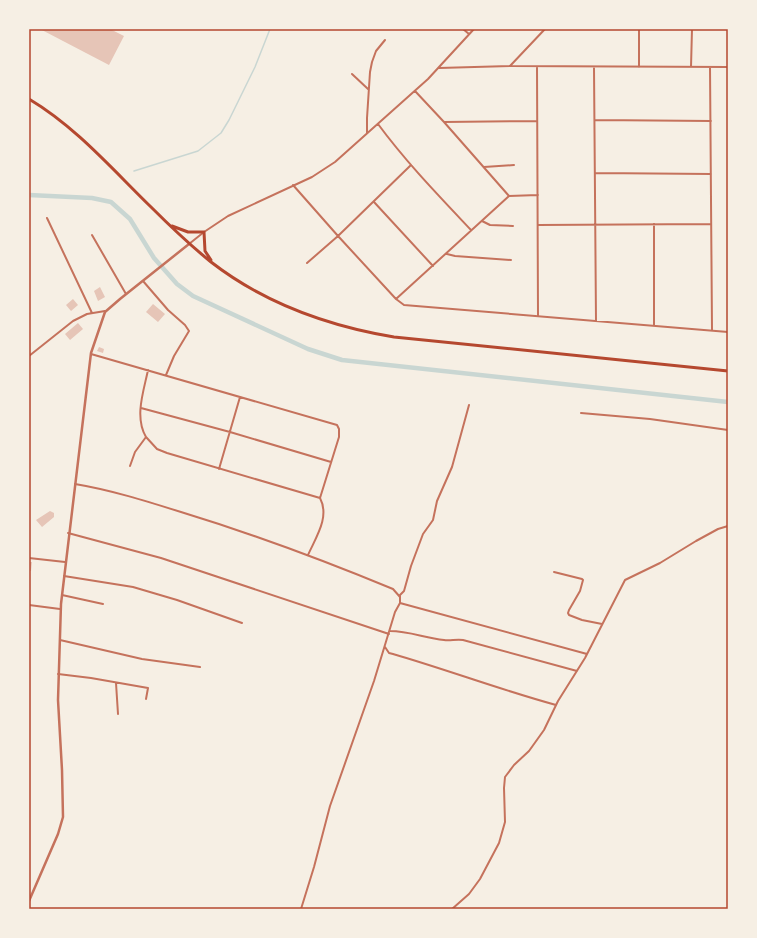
<svg xmlns="http://www.w3.org/2000/svg" width="757" height="938" font-family="'Roboto Condensed',sans-serif">
<rect width="100%" height="100%" fill="#f6efe4"/>
<g fill="none" stroke-linecap="round" stroke-linejoin="round">
<path stroke="#c9d6d2" stroke-width="1.5" d="M134,171l64,-20 23,-18 8,-13 26,-53 15,-38"/>
<path stroke="#c9d6d2" stroke-width="4.5" d="M29,195l63,3 19,4 19,17 24,39 23,26 16,12 115,53 34,11 386,42"/>
</g>
<path fill="#e6c5b7" d="M40,29h70l14,7 -15,29z
M100,287l5,10 -7,4 -4,-10z
M73,299l5,6 -7,6 -5,-6z
M153,304l12,10 -7,8 -12,-10z
M78,323l5,6 -13,11 -5,-6z
M99,347l5,2 -1,4 -6,-2z
M50,511l4,2v4l-12,10 -6,-7z
M29,562h3l-1,9h-2z"/>
<g fill="none" stroke-linecap="round" stroke-linejoin="round">
<path stroke="#c5725c" stroke-width="2" d="M463,29l6,5
M639,29v38
M510,66l35,-37
M537,67l1,249
M691,67l1,-38
M710,67l2,263
M439,68l71,-2 218,1
M594,68l2,253
M352,74l16,15
M415,91l29,31 65,74
M595,120l116,1
M444,122l93,-1
M378,124c28,38 61,72 93,106
M367,133v-15l3,-46 2,-10 4,-11 9,-11
M484,167l30,-2
M595,173l116,1
M293,185l45,51 58,63 8,6 324,27
M374,202l59,64
M47,218l45,95
M482,221l8,4 23,1
M654,224v101
M538,225l173,-1
M92,235l34,59
M189,244l15,-12 24,-16 84,-39 23,-15 93,-83 46,-50
M447,254l8,2 56,4
M307,263l31,-27 73,-71
M143,281l25,29 17,15 4,6 -15,25 -8,19
M396,299l113,-103 29,-1
M91,354l246,71 2,4v8l-19,61
M29,356l44,-35 14,-7 18,-3
M141,408l89,24 101,30
M581,413l69,6 78,11
M146,437l11,12 10,4 153,45
M130,466l5,-14 11,-15c-12,-20 -2,-47 2,-67
M219,469l21,-72
M75,484c36,6 71,17 106,28 72,22 142,48 212,77l7,8
M68,533l93,25 228,76
M308,555c8,-18 22,-38 12,-57
M29,558l36,4
M554,572l28,7 1,1 -3,11 -11,19 -1,3 1,2 13,5 20,4
M64,576l69,11 44,13 65,23
M62,595l41,9
M400,603l187,51
M29,605l31,4
M390,631c19,0 35,7 54,9 6,1 12,-1 19,0l114,31
M60,640l82,19 58,8
M385,647l4,6 4,1c55,16 108,36 163,51
M58,674l33,4 57,10 -2,11
M116,683l2,31
M301,909l13,-42 16,-61 44,-125 21,-69 5,-9v-8l4,-4 7,-25 12,-32 10,-14 4,-19 15,-34 17,-62
M452,909l17,-15 11,-15 19,-36 6,-21 -1,-34 1,-11 9,-12 15,-14 15,-21 14,-29 27,-43 40,-78 35,-17 36,-22 22,-12 10,-3"/>
<path stroke="#c5725c" stroke-width="2.5" d="M29,901l29,-67 5,-17 -1,-47 -4,-70 3,-96 30,-251 14,-41 15,-13 69,-55"/>
<path stroke="#b5482f" stroke-width="3" d="M29,99c47,28 83,70 122,108 19,19 39,38 60,55 53,41 117,64 183,75l334,34
M172,226l16,6h16l1,19 6,9"/>
</g>
<rect width="757" height="938" fill="none" stroke="#f6efe4" stroke-width="60"/>
<rect x="30" y="30" width="697" height="878" fill="none" stroke="#b5482f" stroke-width="1.5"/>
</svg>
